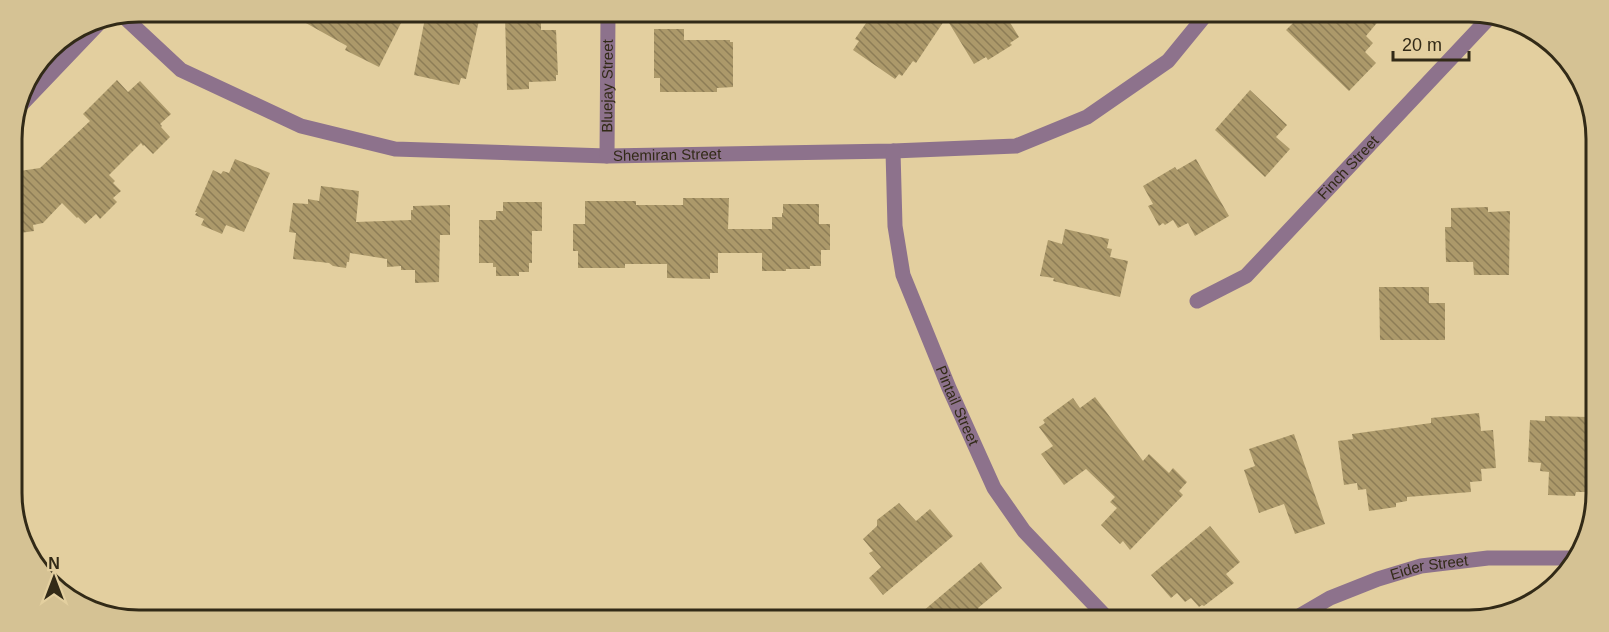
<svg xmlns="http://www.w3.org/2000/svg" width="1609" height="632" font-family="Arial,sans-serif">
<defs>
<pattern id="building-back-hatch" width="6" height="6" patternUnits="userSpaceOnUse" patternTransform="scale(1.5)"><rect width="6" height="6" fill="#ac996a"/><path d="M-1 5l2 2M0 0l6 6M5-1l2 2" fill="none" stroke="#8d7d56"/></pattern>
</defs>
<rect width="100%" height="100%" fill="#e3cf9f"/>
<path fill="url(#building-back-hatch)" d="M288,13h118l-27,54 -34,-17 2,-4z
M426,13l36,1 -1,3 19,-1 -14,63 -5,-1 -2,7 -45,-10z
M541,14v16h15l2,45h-2v6l-27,1v7l-22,1 -2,-74z
M871,16h135l13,21 -9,6 2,2 -24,15 -2,-3 -12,7 -28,-46 -30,45 -3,-2 -11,15 -3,-2 -4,5 -42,-29 6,-9 -4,-2z
M1298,18h83l-15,18 7,7 -8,9 11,11 -27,28 -63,-61z
M654,29h30v11h46v2h3v45l-16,1v4h-57v-14h-6z
M117,80l11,12 12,-11 31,33 -11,10 2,2 -1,1 9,10 -17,17 -9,-9 -1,1 -2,-3 -32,32 6,6 -2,2 8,8 -8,7 4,4 -17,17 -4,-5 -11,10 -7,-7 -1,1 -15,-15 -19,20 -10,2 1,6 -21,3v-62l27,-4 50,-47 -7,-7z
M1250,90l37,35 -11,12 14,12 -25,28 -50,-47z
M235,159l35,14 -26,59 -18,-7 -4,9 -21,-9 3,-6 -9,-4 2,-3h-2l18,-42 8,4 2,-3 6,2z
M1196,159l33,57 -34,20 -7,-13 -10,5 -5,-8 -8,5 -2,-2 -4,3 -11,-20 5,-2 -10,-18 32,-19 2,3z
M321,186l38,5 -3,31 55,-2v-10h2v-4l37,-1v30h-10l-1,47 -24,1v-13h-14v-4l-14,1v-8l-37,-6 -1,9h-2l-1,6 -13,-2 -4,-3 -36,-4 3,-26 -7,-1 4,-29 15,1v-5l11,2z
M683,198h46l-1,31h44v-12h10v-4h1v-9h36v20h11v26h-9v16h-11v3h-24v2h-24v-18h-44v20h-8v6l-43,-1v-14h-42v4h-47v-17h-5v-27h12v-23h51v4h47z
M503,202h39v29h-10v32h-3v9h-10v4h-23v-9h-3v-4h-14v-43h15l2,-1v-8h7z
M1488,207v5l22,-1 -1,64h-35l-1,-13h-27l-1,-35h6v-19z
M1065,229l44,10 -2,9 5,1 -2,8 18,4 -8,36 -67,-16 1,-3 -14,-2 8,-36 14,4z
M1379,287h50v16h16v37h-65z
M1095,397l48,64 6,-7 20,19 4,-5 14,14 -8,9 4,4 -53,55 -7,-9 -3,3 -19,-19 16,-17 -7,-6 5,-5 -29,-28 -22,16 -23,-31 12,-8 -14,-19 6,-4 -2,-3 30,-22 7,10z
M1479,413l2,18 12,-1 3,38 -15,1 1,12 -12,1 1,10 -64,5v4l-11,2v4l-27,4 -3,-22 -8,1 -1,-7 -13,2 -6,-44 15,-2 -1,-5 79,-11v-5z
M1545,416l44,1 -3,75h-10l-1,4 -27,-1 1,-23 -9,-1 1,-8 -13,-1 2,-42 15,1z
M1294,434l31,90 -30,10 -11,-30 -25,9 -15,-43 11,-4 -6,-17z
M899,503l17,18 14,-12 23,27 -70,59 -14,-17 12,-11 -12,-14 4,-2 -10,-12 14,-13v-6z
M1210,526l30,36 -14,12 8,9 -30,23 -2,-1 -3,2 -8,-9 -6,4 -8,-9 -6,5 -20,-23z
M981,562l21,26 -24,20 7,9h-69z"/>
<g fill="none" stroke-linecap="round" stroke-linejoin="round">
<g stroke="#8d728c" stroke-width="15">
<path id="s1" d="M122,15l59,55 120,56 94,23 212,7 286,-5 123,-5 71,-29 81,-56 36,-44"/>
<path d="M19,107l84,-88"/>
<path id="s2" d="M893,151l2,75 8,49 46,113 45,100 30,43 83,87"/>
<path id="s3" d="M607,156l1,-142"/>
<path id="s4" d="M1197,301l49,-25 242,-257"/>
<path id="s5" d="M1294,619l36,-21 48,-19 43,-13 67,-8h85"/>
</g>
</g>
<g text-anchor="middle" stroke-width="6" stroke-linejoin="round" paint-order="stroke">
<g font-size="15" fill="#322a17" stroke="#e3cf9f">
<text dy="5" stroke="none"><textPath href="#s3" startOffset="70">Bluejay Street</textPath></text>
<text dy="5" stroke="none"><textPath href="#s1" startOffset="582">Shemiran Street</textPath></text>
<text dy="5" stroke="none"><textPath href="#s4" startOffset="204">Finch Street</textPath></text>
<text dy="5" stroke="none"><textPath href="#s2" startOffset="266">Pintail Street</textPath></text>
<text dy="5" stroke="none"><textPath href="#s5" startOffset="146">Eider Street</textPath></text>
</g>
</g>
<path d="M0 0H1609V632H0ZM139 22H1469A117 117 0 0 1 1586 139V493A117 117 0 0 1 1469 610H139A117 117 0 0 1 22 493V139A117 117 0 0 1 139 22Z" fill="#d5c294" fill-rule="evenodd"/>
<path fill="none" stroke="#322a17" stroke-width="3" d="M139 22H1469A117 117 0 0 1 1586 139V493A117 117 0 0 1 1469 610H139A117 117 0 0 1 22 493V139A117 117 0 0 1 139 22Z"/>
<g transform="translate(54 578)" stroke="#e3cf9f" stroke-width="4.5" paint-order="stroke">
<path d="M0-4.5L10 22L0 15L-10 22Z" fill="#322a17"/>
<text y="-9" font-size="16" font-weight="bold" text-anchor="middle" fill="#322a17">N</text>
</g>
<path d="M1393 51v9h76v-9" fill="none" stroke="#322a17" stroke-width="3"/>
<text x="1402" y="51" font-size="18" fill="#322a17" stroke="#e3cf9f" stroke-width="4.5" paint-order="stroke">20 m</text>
</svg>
